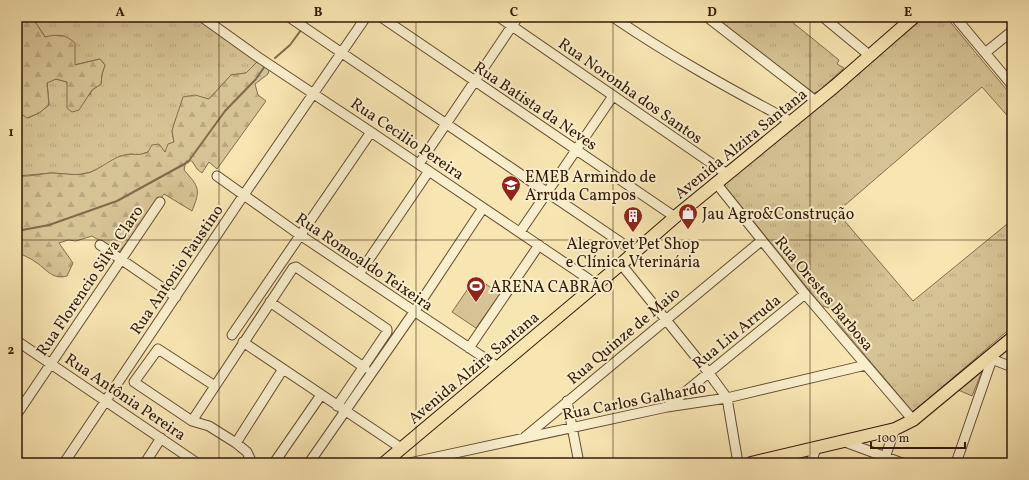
<svg xmlns="http://www.w3.org/2000/svg" width="1029" height="480" font-family="Vollkorn,serif">
<defs>
<pattern id="grass-tufts" width="24" height="20" patternUnits="userSpaceOnUse"><rect width="24" height="20" fill="#d6c395"/><path d="M3 7l-1-3M5 7V3M7 7l1-3M15 17l-1-3M17 17v-4M19 17l1-3" fill="none" stroke="#b8a77f"/></pattern>
<pattern id="forest-firs" width="22" height="20" patternUnits="userSpaceOnUse"><rect width="22" height="20" fill="#d6c395"/><path d="M5 1l3.5 6h-7zM16 11l3.5 6h-7z" fill="#b8a77f"/></pattern>
</defs>
<rect width="100%" height="100%" fill="#f8e6b2"/>
<filter id="stains"><feTurbulence type="fractalNoise" baseFrequency=".005" numOctaves="4"/><feColorMatrix values="0 0 0 0 .2 0 0 0 0 .09 0 0 0 0 .02 0 0 0 .5 -.17"/></filter>
<radialGradient id="worn" r=".72"><stop offset=".6" stop-color="#630" stop-opacity="0"/><stop offset="1" stop-color="#630" stop-opacity=".3"/></radialGradient>
<path fill="url(#grass-tufts)" stroke="#846e4e" d="M32,17h164l62,44 -12,12 -15,2 -22,24 -5,-1 -27,18 -5,15 2,11 -9,10h-17l-9,3 -8,-1 -11,2 -11,7 -18,9 -14,3 -26,-2 -34,3v-65l11,7 11,-5 10,-8 -2,-23 9,-3 11,3 1,9 22,4 2,-5 9,-6 1,-10 3,-9 -5,-6 -26,6 -29,-28z
M713,17h73l53,43 -2,4 7,4 -25,23 -5,2z
M925,17h21l66,79v41l-2,-2 2,-14 -30,-34 -145,125 76,89 99,-81v107l-99,85 -76,-90c0,-10 -5,-14 -15,-16l-99,-122z"/>
<path fill="url(#forest-firs)" stroke="#846e4e" d="M17,17h15l13,20c13,-3 20,-3 30,6v22l25,-6 5,6 -3,9 -1,10 -9,6 -13,20 -7,2 -5,-4v-26l-11,-3 -9,4 2,22 -10,8 -12,5 -10,-7z
M258,61l11,9 -1,4 -13,10 3,11 8,6 -49,68 -8,-7 -7,11 -5,-4 -5,-8h-6l-2,9c15,17 17,19 8,41l-28,-17 -45,58 -27,-16 -16,5 -8,-1 -9,3 14,20 -6,13c-14,4 -20,-6 -30,-13 -6,-5 -14,-7 -20,-12v-75c11,1 23,-2 34,-3 14,0 26,4 40,-1 10,-4 22,-14 30,-16 11,-4 16,1 27,-4l4,-7 7,-1 6,8 3,-8 6,-2 -2,-11 2,-7 9,-27 12,-2 14,4 22,-24 15,-2z"/>
<path fill="#d6c395" stroke="#846e4e" d="M476,277l24,17 -24,34 -24,-16z
M985,364l-13,32 -16,-7z"/>
<g fill="none" stroke-linecap="round" stroke-linejoin="round">
<path stroke="#806a4a" stroke-width="2" d="M275,58l15,-13 11,-15
M17,231l32,-6 68,-24 71,-39 37,-51 31,-32 9,-13"/>
<g stroke="#634c31" stroke-width="11">
<path id="minor" d="M202,17l56,40 113,75 225,152
M289,17l346,235
M381,17l294,200
M499,17l228,157
M613,17c57,39 117,72 177,104
M707,17l110,85
M823,17l46,38
M955,17l57,68
M985,53l27,-22
M419,164l99,-147
M217,176l83,59 198,132
M716,183l89,111 108,126
M520,232l93,-136
M100,245l76,52
M621,264l87,108 19,26 11,65
M359,274l70,-103
M270,302l95,66
M232,335l139,-203
M17,341l180,122
M243,342l158,106
M469,348l70,-103
M989,358l23,9
M215,386l-57,-37 -24,33 58,39 17,5 27,17 11,9 5,11
M567,401l12,62
M668,406l137,-112
M17,414l143,-212
M192,421l101,-153 3,-1 91,62v3l-50,74
M525,437l236,-196
M845,442l57,21
M236,443l47,-74
M64,463l179,-267 123,-179
M145,463l16,-25
M274,463l47,-68
M309,463l105,-151 69,-104
M409,463l258,-56 60,-9 139,-33
M811,463l5,-15
M883,463l12,-34
M956,463l36,-104"/>
</g>
<g stroke="#311806" stroke-width="14">
<path id="major" d="M384,463l237,-199 54,-47 160,-131 79,-69
M751,463l144,-34 18,-9 99,-82"/>
</g>
<use href="#minor" stroke="#faefcd" stroke-width="9"/>
<use href="#major" stroke="#f8e6b2" stroke-width="12"/>
</g>
<path fill="none" stroke="#311806" stroke-width="1" stroke-opacity="0.55" d="M219,17v446M416,17v446M613,17v446M810,17v446M17,240h995"/>
<defs>
<g id="school-pin" transform="scale(1)"><path d="M0 17L-7.5 6A9.5 9.5 0 1 1 7.5 6Z" fill="#8f2418" stroke="#faefcd"/><path d="M0-5L7-2L0 1L-7-2ZM-4 1L0 2.5L4 1V4Q0 6-4 4Z" fill="#fff"/></g>
<g id="shop-pin" transform="scale(1)"><path d="M0 17L-7.5 6A9.5 9.5 0 1 1 7.5 6Z" fill="#8f2418" stroke="#faefcd"/><path d="M-5-2.5h2.3a2.7 3.5 0 0 1 5.4 0H5L5.5 6h-11ZM-1.5-2.5h3a1.5 2.3 0 0 0-3 0Z" fill="#fff"/></g>
<g id="building-pin" transform="scale(1)"><path d="M0 17L-7.5 6A9.5 9.5 0 1 1 7.5 6Z" fill="#8f2418" stroke="#faefcd"/><path d="M-4-6H4V6H1V3H-1V6H-4ZM-2.5-4.3h1.7v1.8h-1.7ZM.8-4.3h1.7v1.8H.8ZM-2.5-1h1.7V.8h-1.7ZM.8-1h1.7V.8H.8Z" fill="#fff"/></g>
<g id="stadium-pin" transform="scale(1)"><path d="M0 17L-7.5 6A9.5 9.5 0 1 1 7.5 6Z" fill="#8f2418" stroke="#faefcd"/><path d="M0-5a6.5 5 0 1 0 0 10a6.5 5 0 1 0 0-10ZM-3.5-1.8h7v3.6h-7Z" fill="#fff"/></g>
</defs>
<g fill-rule="evenodd">
<use href="#school-pin" x="511" y="185"/>
<use href="#shop-pin" x="688" y="213"/>
<use href="#building-pin" x="633" y="216"/>
<use href="#stadium-pin" x="476" y="286"/>
</g>
<g text-anchor="middle" stroke-width="4" stroke-linejoin="round" paint-order="stroke">
<g font-size="16" fill="#311806" stroke="#faefcd">
<text transform="translate(631 90) rotate(35)" y="6">Rua Noronha dos Santos</text>
<text transform="translate(536 105) rotate(34)" y="6">Rua Batista da Neves</text>
<text transform="translate(408 138) rotate(34)" y="6">Rua Cecilio Pereira</text>
<text transform="translate(740 143) rotate(-39)" y="6">Avenida Alzira Santana</text>
<text transform="translate(365 261) rotate(34)" y="6">Rua Romoaldo Teixeira</text>
<text transform="translate(176 269) rotate(-56)" y="6">Rua Antonio Faustino</text>
<text transform="translate(89 280) rotate(-56)" y="6">Rua Florencio Silva Claro</text>
<text transform="translate(825 293) rotate(50)" y="6">Rua Orestes Barbosa</text>
<text transform="translate(736 331) rotate(-39)" y="6">Rua Liu Arruda</text>
<text transform="translate(623 335) rotate(-40)" y="6">Rua Quinze de Maio</text>
<text transform="translate(473 367) rotate(-40)" y="6">Avenida Alzira Santana</text>
<text transform="translate(126 396) rotate(34)" y="6">Rua Antônia Pereira</text>
<text transform="translate(634 400) rotate(-11)" y="6">Rua Carlos Galhardo</text>
</g>
<g font-size="16" fill="#311806" stroke="#faefcd" text-anchor="start">
<text x="525" y="182">EMEB Armindo de<tspan x="525" dy="18">Arruda Campos</tspan></text>
<text x="702" y="219">Jau Agro&amp;Construção</text>
<text x="633" y="249" text-anchor="middle">Alegrovet Pet Shop<tspan x="633" dy="18">e Clínica Vterinária</tspan></text>
<text x="490" y="292">ARENA CABRÃO</text>
</g>
</g>
<rect width="1029" height="480" fill="none" stroke="#f8e6b2" stroke-width="44"/>
<path d="M871 442v6h94v-6" fill="none" stroke="#311806" stroke-width="2"/>
<text x="877" y="442" font-size="12" fill="#311806" stroke="#faefcd" stroke-width="3" paint-order="stroke">100 m</text>
<rect x="22" y="22" width="985" height="436" fill="none" stroke="#311806" stroke-width="1.5"/>
<g font-size="13" text-anchor="middle" font-weight="bold" fill="#311806">
<text x="120" y="16">A</text>
<text x="318" y="16">B</text>
<text x="514" y="16">C</text>
<text x="712" y="16">D</text>
<text x="908" y="16">E</text>
<text x="11" y="136">1</text>
<text x="11" y="354">2</text>
</g>
<rect width="100%" height="100%" filter="url(#stains)"/>
<rect width="100%" height="100%" fill="url(#worn)"/>
</svg>
